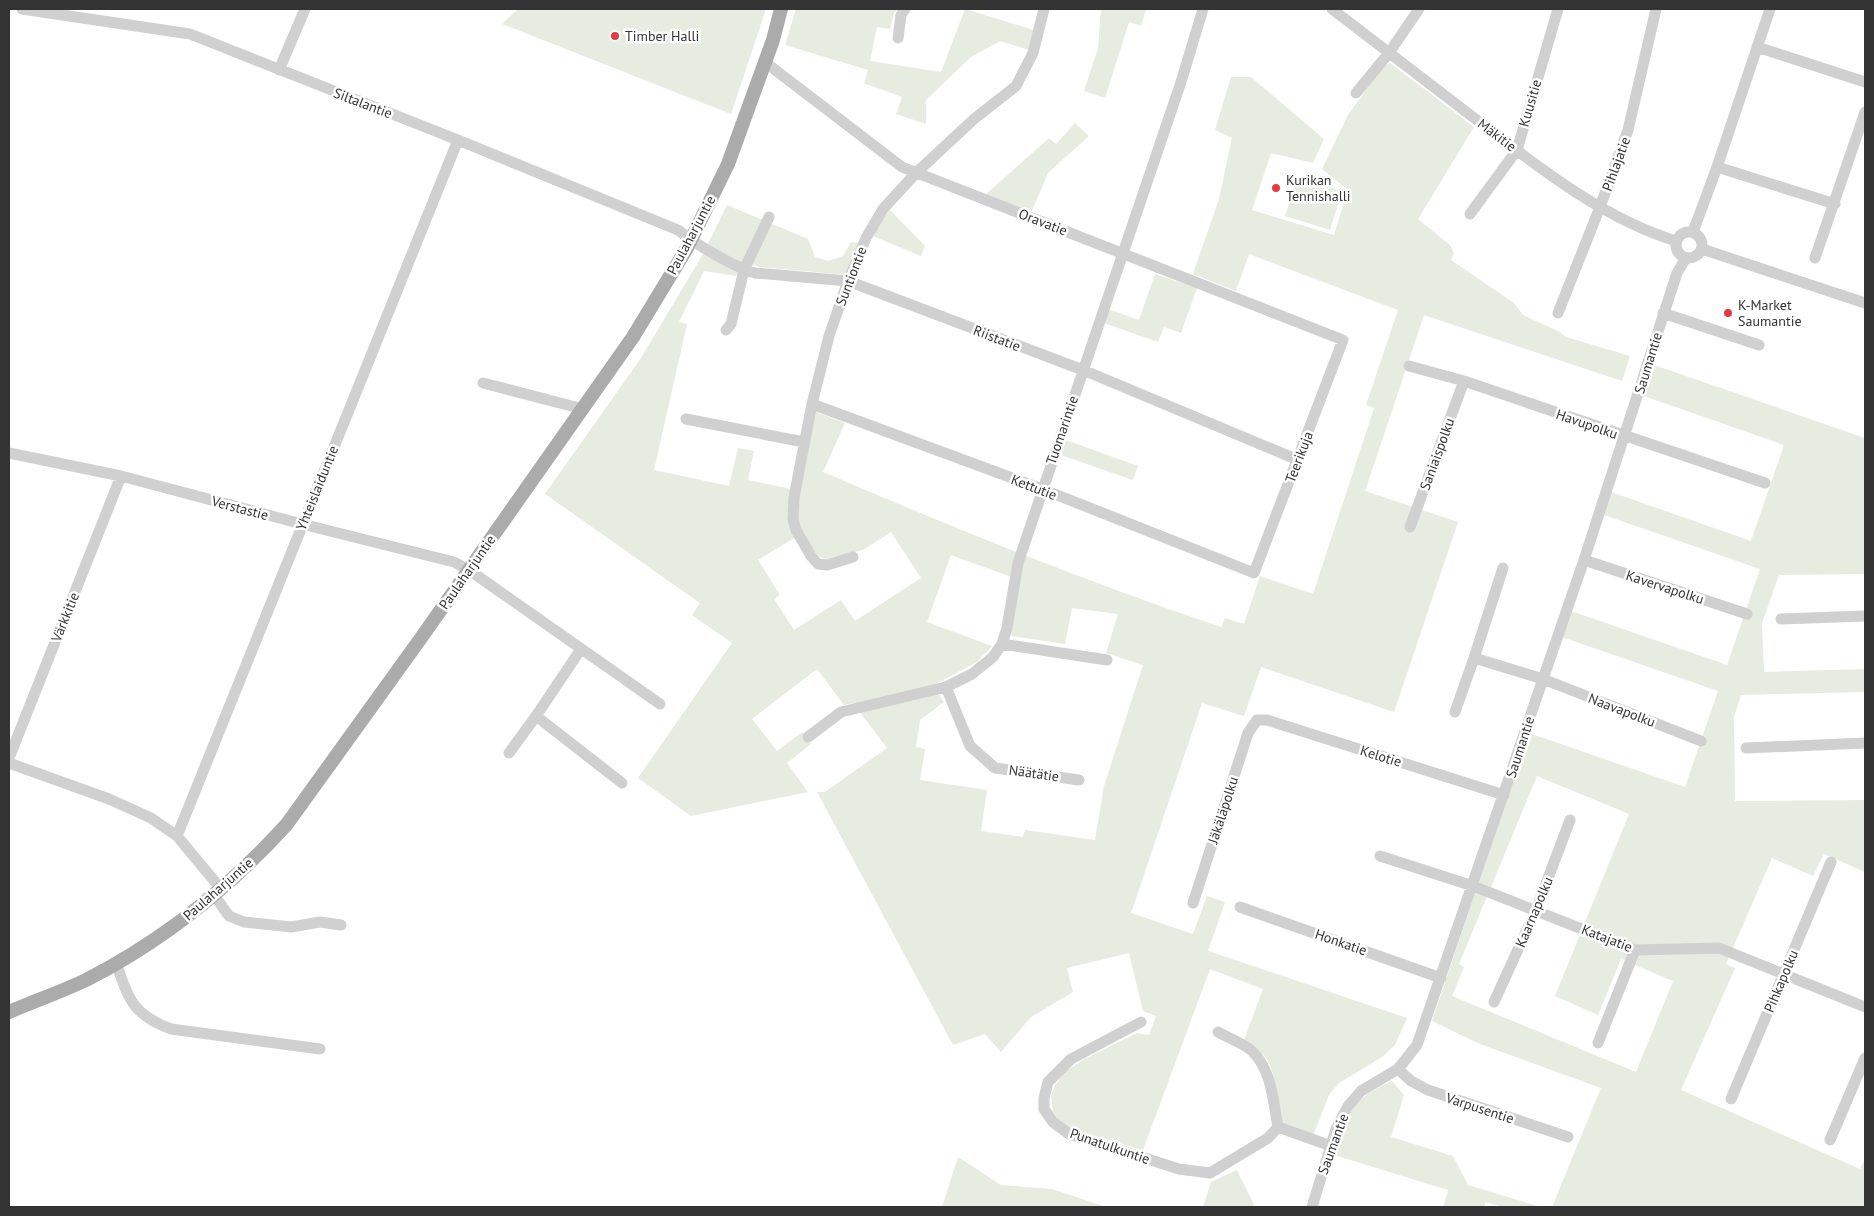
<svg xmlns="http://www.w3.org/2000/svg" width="1874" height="1216" font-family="'PT Sans',sans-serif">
<rect width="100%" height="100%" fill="#fff"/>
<path fill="#e6ecdf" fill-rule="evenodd" d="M518,9h248l-35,105 -229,-90z
M796,9h101l-3,5 -4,15 -13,-2 -7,34 71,11 24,-63 69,21 -5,20 -29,-9 -29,16 -45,43v24l-30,-10 6,-17 -38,-14 4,-13 -83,-25z
M1101,9h45l-5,17 -12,-4 -24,76 -21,-7 14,-43z
M1390,63l84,64 -56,92 32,26 4,9 -3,6 63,43 9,12 37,17 6,5 64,19 -8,25 -198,-66 -59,176 93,31 -64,190 -133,-45 -17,49 -42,-13 -71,210 62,21 14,-38 18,6 -17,49 199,67 -12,27 -13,12 -43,26 -10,12 -16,41 -32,-12c-3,-17 -5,-49 -13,-63 -5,-9 -15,-16 -24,-21l19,-51 -53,-20 -67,181 -72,-21 -12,-8 -6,-10 -2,-15 4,-11 10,-13 19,-13 53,-26 12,2 7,-19 -13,-5 -14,-58 -62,15 6,24 -42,25 -30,35 -16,-18 -32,11 -136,-253h8l62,-44 -34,-45 -9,2 -27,-36 -65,50 25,32 25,-19 9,12 -24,19 21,29 -117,24 -53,-38 94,-135 -40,-28 8,-12 -155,-109 96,-136 62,-104 24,-49 81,34 7,18 13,4 15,-5 8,-14 9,1 -13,32 -87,-8 -15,-5 -9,14 -32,-5 -25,51 8,2 -33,146 75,16 9,-38 16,3 -6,29 52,11 16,-79 29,11 -22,49c131,56 263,110 398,155l4,-9 19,6 16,-48 53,18 61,-186 -8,-3 32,-95 -149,-56 -13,37 -43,-17 26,-75 13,-61 -17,-8 16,-53h20l73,62 -11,24 -42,-10 -19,57 82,25 14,-45 -26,-21 26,-54 34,-47zM804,532l8,17 6,7 8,3 37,-9 28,-18 30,46 -66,43 -14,-21 -47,30 -20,-31 6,-4 -22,-35zM951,555l69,25 -9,56 54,8 7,-36 46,6 -12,39 37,12 -39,121 -9,54 -70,-10 -2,7 -42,-6 6,-41 -67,-10 5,-31 -9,-2 4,-27 24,-18 -12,-16 45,-24 15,-16 -65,-24z
M1075,123l14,13 -41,37 -17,40 -46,-18 64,-57 7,6z
M1297,177l45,14 -12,39 -45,-14z
M890,210l35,36 -4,10 -48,-20 6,-13z
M1155,274l42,14 -16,45 -17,-6 -6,15 -54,-19 4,-14 31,11z
M1654,365l211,73v136l-86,1 -17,48 2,49 101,-3v23l-124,3 -7,22 1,84 130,-1v72l-41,-18 -11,22 -41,-18 -46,106 9,4 -54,122 179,79 5,-10v48h-313l49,-119 -121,-44 -48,-23 97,-288 156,54 33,-96 -156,-54 9,-26 156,54 33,-96 -156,-54 7,-23 140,49 33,-96 -140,-49zM1537,776l92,38 -74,182 43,19 23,-56 52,22 -37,91 -184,-76 12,-29 -5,-3z
M1063,439l75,27 -5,14 -75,-26z
M1392,1081l12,14 -13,42 62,19 15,29 73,22h-39l-16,-5 -2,5h-41l5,-17 -114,-35c13,-42 17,-56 58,-74z
M958,1157l43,28 51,4 54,18h-164z
M1237,1170l18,37h-52l8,-25z"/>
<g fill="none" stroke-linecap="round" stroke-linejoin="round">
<path stroke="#d0d0d0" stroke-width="11" d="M22,9l168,25 268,106 220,90c19,15 54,36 77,43l93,8 235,89 215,90
M1332,9c50,38 100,77 150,115 59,45 122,95 194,117
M898,38l3,-23 4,-6
M1757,47l108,35
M765,62l137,105 441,173 -89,233 -212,-84 -230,-85
M279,70l26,-61
M1356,93l33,-40 30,-44
M1717,167l118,37
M1470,214l47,-64 41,-141
M1676 245a13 13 0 1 1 26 0a13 13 0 1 1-26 0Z
M1693,232l24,-65 53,-158
M1702,249l163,54
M1815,258l50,-146
M1558,313l42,-106 28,-77 28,-121
M1663,313l96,32
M726,330l5,-6 13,-54 25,-53
M1409,366l55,15 301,102
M483,383l100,26
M686,419l118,23
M9,453l112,23 181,48 152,38 15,8 191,134
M1410,527l54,-146
M853,557l-26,8 -9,-1 -7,-8 -15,-26 -3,-11 1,-22 18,-93 17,-68 19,-55 18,-43 17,-29 33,-36 58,-54 42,-33 17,-33 11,-44
M1584,560l163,54
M1781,619l84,-3
M1002,644l105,16
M1474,658l69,21 158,62
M946,687l24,59 25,22 84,12
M1455,712l19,-54 29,-90
M536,716l86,67
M808,737l33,-25 105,-25 26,-13 21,-17 9,-13 5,-16 11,-65 163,-481 22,-73
M1746,748l119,-5
M509,753l27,-37 45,-67
M9,758l112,-282
M9,763l100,36 42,19 26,18 44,53
M177,836l281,-696
M1380,856l93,30 162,64 84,-2 146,59
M214,895l15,21 15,6 47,5 29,-5 21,3
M1193,903l55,-170 9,-13h10l237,75
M1240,907l201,71
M116,963c13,37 17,52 55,66l149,20
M1494,1002l42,-92 34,-90
M1141,1022l-70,37 -23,23 -4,16v11l9,13 16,12 110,35 31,4 58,-35 10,-11 53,19
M1218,1032c10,6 25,11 34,19 20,19 21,51 26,76
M1598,1043l37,-93
M1398,1069l13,12 17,9 140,47
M1731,1099l100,-237
M1830,1140l35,-82
M1312,1207l24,-78 12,-23 13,-15 37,-22 19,-24 167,-485 93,-287 9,-15"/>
<path stroke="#ababab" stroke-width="14" d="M9,1012c25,-11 52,-20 77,-32 76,-39 144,-93 201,-156l134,-186 212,-301 54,-89 41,-84 45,-124 8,-31"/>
</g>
<g fill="#e63946" stroke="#fff" stroke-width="2">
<circle cx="615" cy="36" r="5"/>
<circle cx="1276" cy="188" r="5"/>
<circle cx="1728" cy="313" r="5"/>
</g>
<g text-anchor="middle" stroke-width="5" stroke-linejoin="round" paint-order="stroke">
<g font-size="14" fill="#333" stroke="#fff" text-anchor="start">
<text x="625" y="41">Timber Halli</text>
<text x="1286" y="185">Kurikan<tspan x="1286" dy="16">Tennishalli</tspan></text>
<text x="1738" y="310">K-Market<tspan x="1738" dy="16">Saumantie</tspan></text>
</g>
<g font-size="14" fill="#333" stroke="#fff">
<text transform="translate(363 103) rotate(21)" y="5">Siltalantie</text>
<text transform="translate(1530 103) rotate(-74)" y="5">Kuusitie</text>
<text transform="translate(1497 135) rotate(37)" y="5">Mäkitie</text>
<text transform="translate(1616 164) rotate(-70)" y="5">Pihlajatie</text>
<text transform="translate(1043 222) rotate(21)" y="5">Oravatie</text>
<text transform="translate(691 235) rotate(-62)" y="5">Paulaharjuntie</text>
<text transform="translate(851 276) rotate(-69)" y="5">Suntiontie</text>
<text transform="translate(997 338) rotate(21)" y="5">Riistatie</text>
<text transform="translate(1648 363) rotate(-73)" y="5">Saumantie</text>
<text transform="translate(1587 424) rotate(19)" y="5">Havupolku</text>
<text transform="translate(1062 430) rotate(-71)" y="5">Tuomarintie</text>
<text transform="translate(1437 454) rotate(-70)" y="5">Saniaispolku</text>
<text transform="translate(1299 457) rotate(-69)" y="5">Teerikuja</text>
<text transform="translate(1034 487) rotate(21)" y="5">Kettutie</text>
<text transform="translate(317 488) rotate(-68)" y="5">Yhteislaiduntie</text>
<text transform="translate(240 508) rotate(15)" y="5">Verstastie</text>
<text transform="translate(467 572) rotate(-55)" y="5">Paulaharjuntie</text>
<text transform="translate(1665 587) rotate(18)" y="5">Kavervapolku</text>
<text transform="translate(65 617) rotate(-68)" y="5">Värkkitie</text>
<text transform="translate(1622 710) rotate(21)" y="5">Naavapolku</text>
<text transform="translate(1520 747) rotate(-72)" y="5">Saumantie</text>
<text transform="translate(1381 756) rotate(17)" y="5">Kelotie</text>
<text transform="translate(1034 773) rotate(8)" y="5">Näätätie</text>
<text transform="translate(1223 810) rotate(-72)" y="5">Jäkäläpolku</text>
<text transform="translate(218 889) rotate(-41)" y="5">Paulaharjuntie</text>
<text transform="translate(1534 912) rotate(-67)" y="5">Kaarnapolku</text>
<text transform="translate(1607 938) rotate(21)" y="5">Katajatie</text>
<text transform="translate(1341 942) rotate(19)" y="5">Honkatie</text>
<text transform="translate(1781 981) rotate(-67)" y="5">Pihkapolku</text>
<text transform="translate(1480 1108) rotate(18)" y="5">Varpusentie</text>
<text transform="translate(1333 1144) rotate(-70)" y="5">Saumantie</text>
<text transform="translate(1110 1146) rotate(19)" y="5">Punatulkuntie</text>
</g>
</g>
<rect width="1874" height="1216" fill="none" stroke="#333333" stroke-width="20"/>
</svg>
